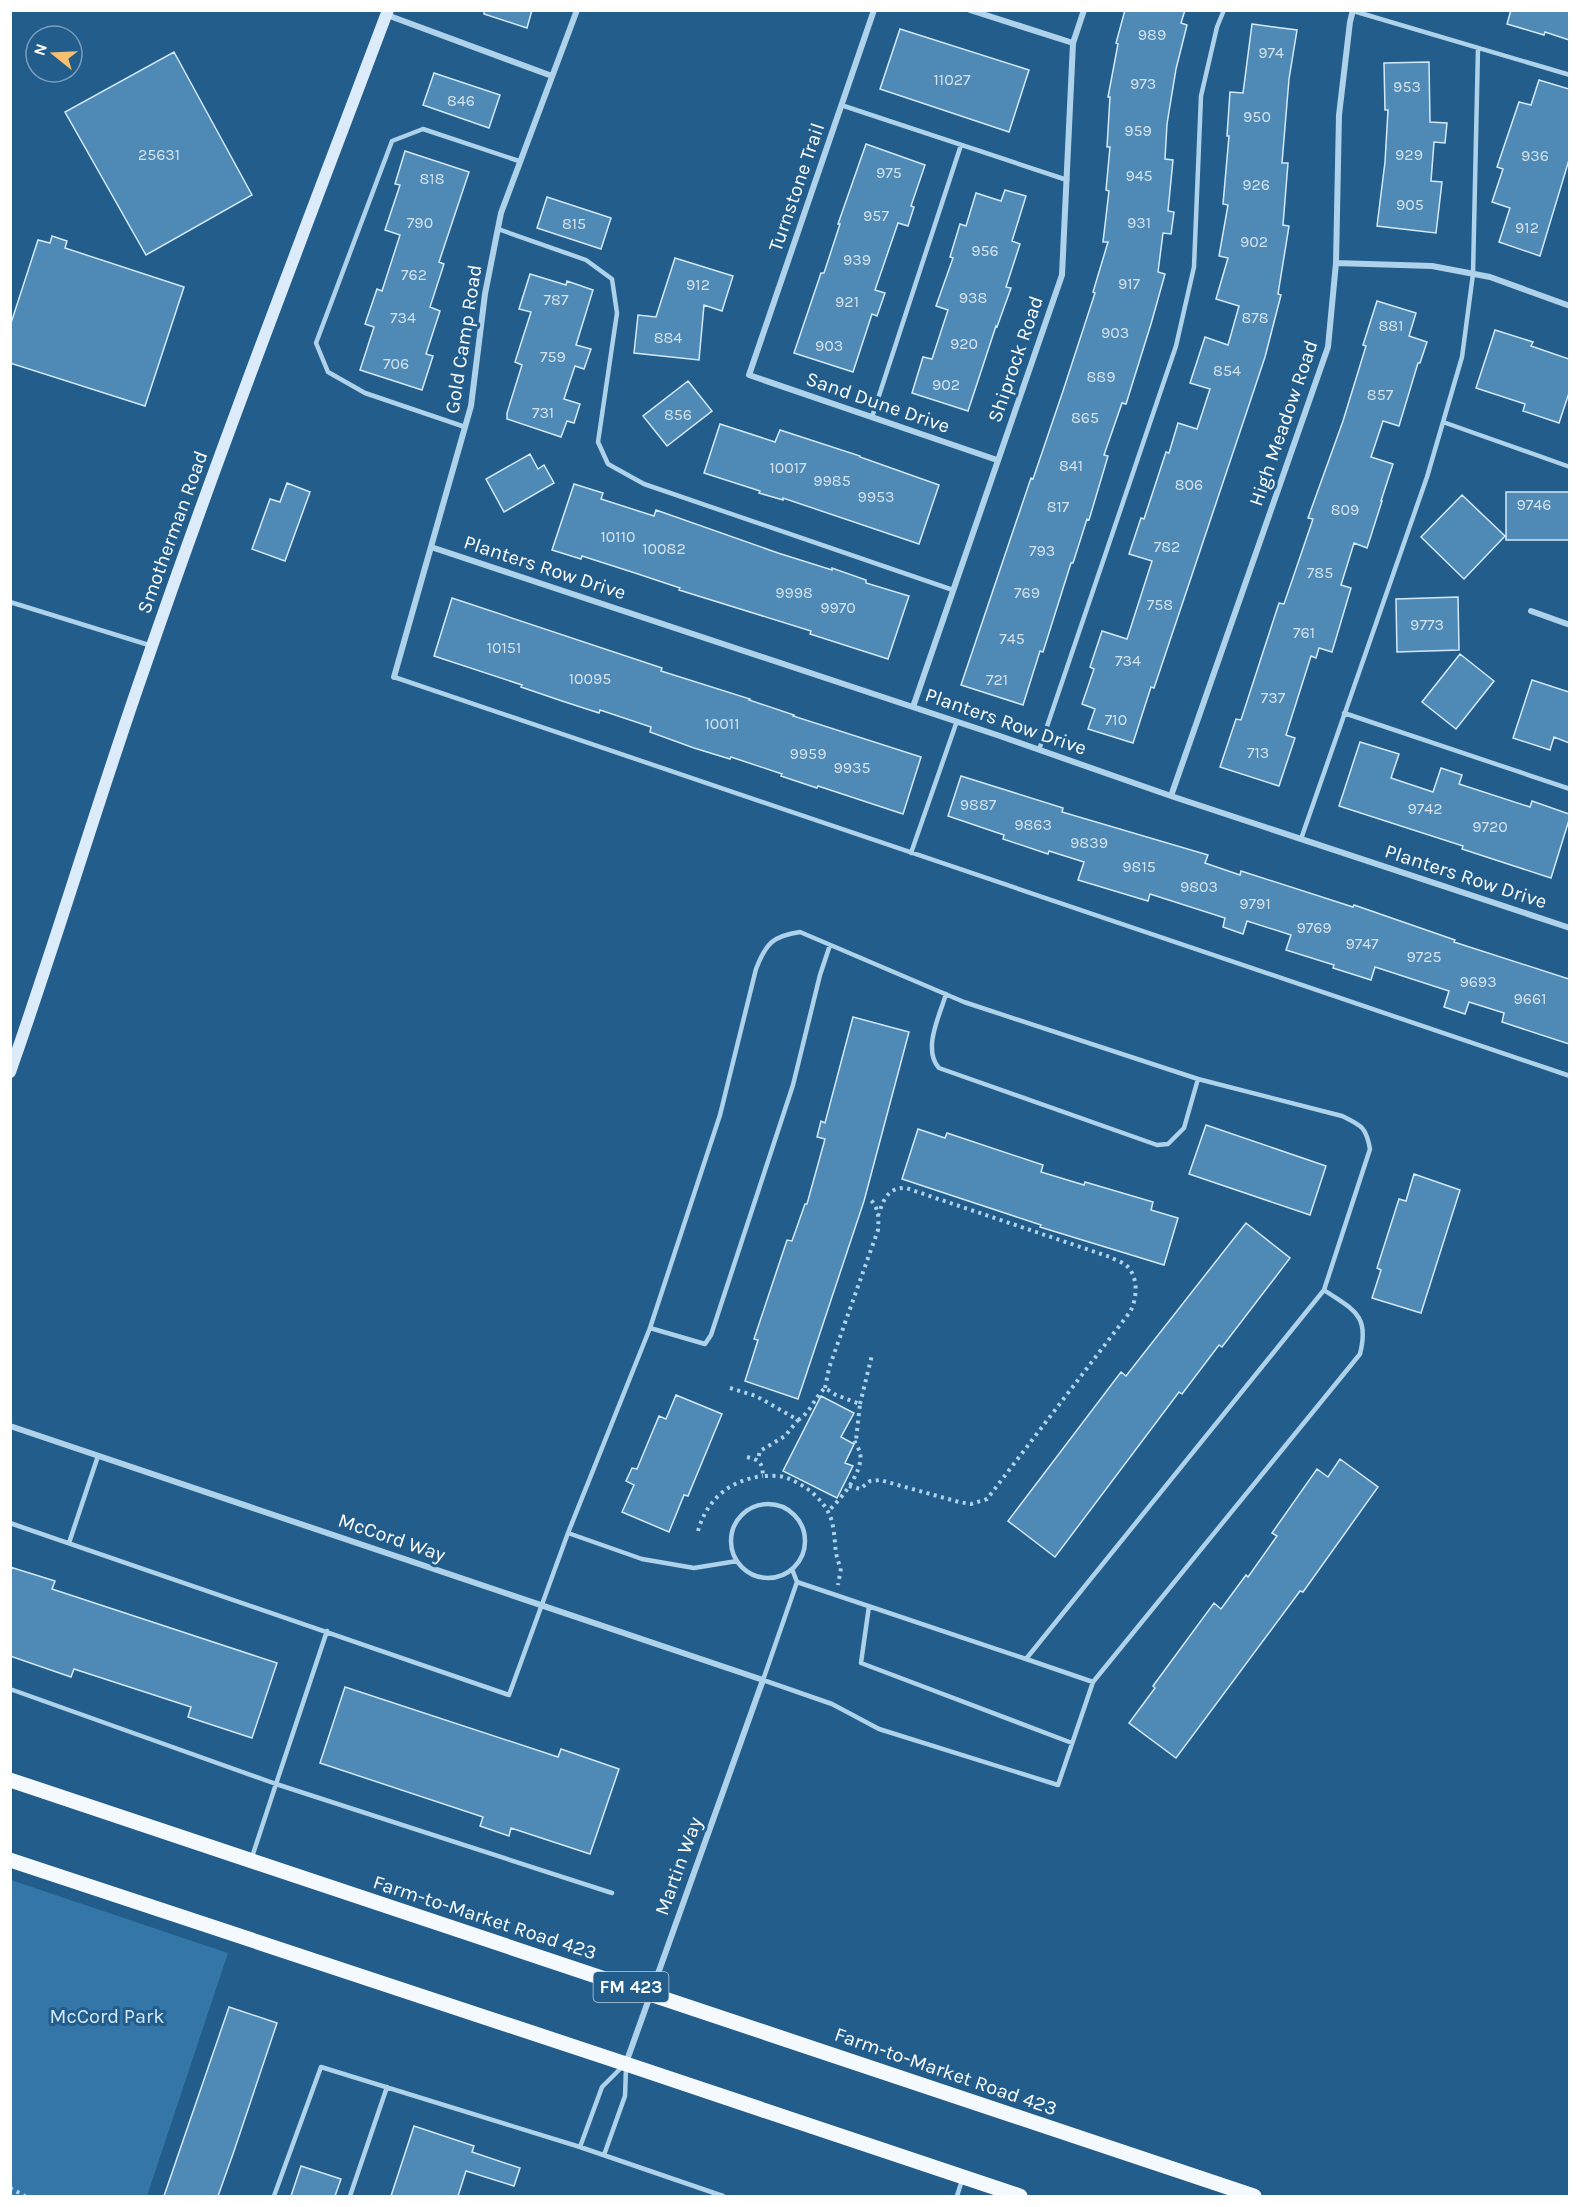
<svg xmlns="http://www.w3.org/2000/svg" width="1580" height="2207" font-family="Karla,sans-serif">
<rect width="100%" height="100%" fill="#225d8c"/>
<path fill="#3376a7" d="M11,1880l217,73 -81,243h-136z"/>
<path fill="#4f89b5" stroke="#d4e9f8" stroke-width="1.5" d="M484,10h48l-5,18 -43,-14z
M1125,10h60l-4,13 6,2 -11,44 -9,55 -2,35 8,1 -5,51 6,1 -3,22 -8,-1 -5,39 7,2 -14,50 -25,80 -4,-1 -18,52 4,1 -19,64 -2,-1 -14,44h-2l-28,89 -3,-1 -17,54 -62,-20 70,-207 2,1 30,-88 32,-98 -2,-1 15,-50h-5l6,-51 -3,-1 4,-43h-3l3,-50h-2l10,-53 -2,-1z
M1511,10h58v30l-24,-8 -1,3 -37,-11z
M1252,24l45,6 -8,49 -7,84h6l-5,62 6,1 -11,68 3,1 -16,62 -15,45 -96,286 -3,-1 -18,56 -45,-14 7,-20 -13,-5 12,-35 -4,-2 12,-36 25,8 25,-78 -23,-7 12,-36 3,1 22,-67 3,1 9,-30 19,6 13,-40 -20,-6 15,-46 23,8 11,-39 -23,-7 12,-41 -9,-2 9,-51 -5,-1 6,-68h-2l3,-44 13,1z
M900,29l129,41 -20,62 -129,-43z
M174,52l78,143 -106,60 -81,-143z
M1429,62l1,60 17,1 -2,20 -11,-1 -3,39 11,1 -6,51 -59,-7 8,-64 3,-52h-3l-1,-47z
M434,73l66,22 -11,33 -66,-23z
M1539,80l30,9v71l-29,96 -41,-14 11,-34 -18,-6 11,-33 -6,-2 22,-65 12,3z
M866,144l59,21 -14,41 3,1 -6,19 -10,-3 -23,67 10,3 -8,23 -5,-2 -19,58 -59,-19 27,-80h3l16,-49h-2z
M405,151l64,21 -30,90 5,2 -14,43 10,4 -14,43 7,2 -11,34 -62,-20 14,-43 -9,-3 12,-35 5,2 18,-56 -15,-5 15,-45 -5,-1z
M1005,190l21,6 -14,45 8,3 -14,43 5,1 -14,39 -1,-1 -28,85 -56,-18 11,-36 9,2 16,-49 -12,-4 17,-48 -3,-1 10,-33 6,2 10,-33 25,8z
M547,197l64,21 -10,31 -64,-21z
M52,236l15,5 -2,7 119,39 -39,119 -135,-43v-37l28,-86 12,3z
M675,258l58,18 -11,35 -18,-6 -5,55 -65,-7 4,-38 18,2z
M530,274l36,11 1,-4 26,9 -17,55 15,4 -7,20 -9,-3 -11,33 16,5 -6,19 -7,-2 -6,16 -54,-18v-6l15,-48 -7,-3 16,-50 -12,-3z
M1377,301l39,12 -7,23 18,6 -7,21h-2l-19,63 -16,-5 -12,36 22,7 -12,37h1l-15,47 -13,-5 -13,42 10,3 -19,64 -13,-4 -3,10 -5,-2 -25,79 9,3 -16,48 -59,-19 16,-48 5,1 38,-117 5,1 29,-85 -5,-1 35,-97 23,-75 -3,-1z
M1495,330l38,12 -2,4 38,13v34l-10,30 -36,-12 2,-7 -49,-16z
M688,381l24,30 -45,35 -24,-30z
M720,424l55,18 5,-12 80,26v1l79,28 -20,59 -136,-46v2l-24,-7 1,-2 -56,-18z
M530,454l8,15 6,-4 10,18 -50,29 -18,-33z
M287,483l23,9 -25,69 -33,-12 18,-50 10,3z
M574,484l29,9 -2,6 53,17 2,-6 122,43 54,17v-2l34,12v3l43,13 -21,63 -78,-25 1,-3 -132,-41 1,-2 -45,-15 -53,-17 -1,3 -29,-9z
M1506,492h63v48h-63z
M1462,495l43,41 -41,43 -43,-42z
M1458,597l1,53 -62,2 -1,-53z
M452,598l210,70 -1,3 89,28 -1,1 45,15 -1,1 128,41 -18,57 -85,-28 -1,2 -36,-12 1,-2 -51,-17 -1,2 -36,-11 -44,-16 1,-5 -51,-17 -1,3 -37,-12 -41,-14 1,-2 -88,-29z
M1460,654l34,27 -38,48 -34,-27z
M1532,680l37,12v51l-15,-6 -4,13 -37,-12z
M1360,742l39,12 -8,24 42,14 8,-24 21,7 -3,9 71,23 2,-6 37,13v6l-18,58 -89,-29 1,-3 -124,-40z
M961,776l102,32 -1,4 146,43 -3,8 35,12 1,-4 112,36 1,-2 101,35 -1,2 115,37v65l-67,-22 2,-9 -35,-11 -4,12 -21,-7 5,-16 -74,-24 -4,13 -38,-12 1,-3 -48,-15 5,-15 -44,-14 -4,13 -20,-7 2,-9 -75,-24 -2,7 -70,-21 6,-18 -35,-11 -1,3 -45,-15 1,-4 -56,-19z
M853,1017l56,15 -45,169 -66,198 -53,-18 13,-41 -4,-1 33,-99 5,1 13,-37h2l18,-65 -8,-2 4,-16 4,2z
M1206,1125l120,41 -16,49 -121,-41z
M918,1129l27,9 2,-5 96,32 -2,7 43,13 1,-3 68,20 -2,8 27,8 -14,47 -124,-38 1,-2 -139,-46z
M1414,1174l46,16 -39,123 -49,-15 9,-28 -4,-2 22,-69 7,2z
M1246,1223l44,35 -68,89 -3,-2 -37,49 -3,-2 -124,165 -47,-36 113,-149 5,4z
M676,1395l46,19 -34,82 -4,-1 -15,37 -47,-20 12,-27 -8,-4 6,-13 5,1 22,-53 7,3z
M821,1396l33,17 -13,24 13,7 -9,19 8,3 -16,32 -54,-27z
M1340,1459l38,28 -75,105 -3,-1 -124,167 -47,-35 26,-35 -2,-2 61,-83 7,6 25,-34 2,2 29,-41 -5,-3 45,-64 11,8z
M10,1567l45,14 -3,8 225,74 -25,75 -64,-21 3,-10 -117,-38 -3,8 -61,-21z
M345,1687l213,70 3,-8 58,20 -29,85 -79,-26 -2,8 -29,-10 3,-9 -163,-54z
M229,2007l48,16 -44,131 -15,42h-54z
M414,2126l60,20 -2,6 48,16 -6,18 -48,-15 -8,25h-67z
M301,2166l40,13 -6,17h-44z"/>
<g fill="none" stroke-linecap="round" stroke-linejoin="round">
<path stroke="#afd2eb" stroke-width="4" stroke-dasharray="3 4.5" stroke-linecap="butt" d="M730,1388l26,8 42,24 -13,16 -25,15 -2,8
M825,1388l4,-20 49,-138c1,-14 1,-22 -9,-32
M860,1404l12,-49
M798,1420c13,-8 16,-22 27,-32l11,7 24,9 -4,36h-2c2,4 5,9 6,13 4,19 -20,47 -32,58
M747,1457c13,3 15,5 16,19 8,0 17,-1 24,2 21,8 43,26 46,49 3,15 1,28 8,41l-3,17
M849,1486l11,3 10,-8 10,-1 79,22 12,2 16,-5 143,-187c7,-13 9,-34 -3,-46 -4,-4 -12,-6 -17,-9l-204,-69c-17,-1 -23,11 -27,26
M698,1531c9,-32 32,-51 65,-55
M10,2188l15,8"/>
<path stroke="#afd2eb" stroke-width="4.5" d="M1350,10l220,65
M841,105l226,75
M498,229l88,31 26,19 5,34 -19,129 10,22 36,20 309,106
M872,417l89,-272
M1443,422l127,45
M465,427l-100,-34 -37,-21 -12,-29 76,-202 31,-12 96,32
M10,602l142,44
M394,677l1176,399
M1344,713l226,76
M1039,750l137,-404 18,-79 7,-171 16,-69 7,-17
M1301,839l126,-362 35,-120 11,-83 5,-226
M911,853l46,-132
M946,994c-6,21 -24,55 -7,74l218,77 11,-1 16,-16 14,-49
M650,1328l55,16 6,-9 82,-250 27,-110 10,-30
M731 1541a37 37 0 1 1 74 0a37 37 0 1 1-74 0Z
M10,1523l499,172 59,-162
M69,1543l29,-87
M737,1561l-43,7 -52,-9 -74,-26 82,-205 70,-213 36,-146c10,-26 17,-33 44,-37l164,70 234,77 144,37c20,10 24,11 28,33l-46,141 -298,369 -229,-77
M792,1569l5,13 -34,98 69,24 47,25 179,56 35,-103
M869,1606l-8,57 211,80
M1026,1659l67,23 267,-328c10,-40 -7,-44 -36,-64
M10,1689l266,95 51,-153
M252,1857l24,-73 336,109
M580,2147l22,-60 22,-22
M604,2155l21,-59 1,-28
M274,2196l47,-129 259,80 143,49
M350,2196l37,-109
M957,2196l5,-16"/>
<path stroke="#afd2eb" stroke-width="6" d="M874,10l-125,365 248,85
M970,10l103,33
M387,15l165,61
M1336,263l96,3 58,11 80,29
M431,547l566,188 174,61 399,132
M1531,611l39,14
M394,677l77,-271 14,-112 16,-81 76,-203
M913,707l149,-432 11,-232 11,-33
M1171,796l157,-449 8,-84 3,-148 11,-93 3,-12
M10,1426l753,254 -137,383"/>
<path stroke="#dbebf9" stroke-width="12" d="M10,1072c47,-133 87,-269 134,-403 76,-221 161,-439 244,-659"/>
<path stroke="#f4f9fe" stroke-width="15" d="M10,1780l1244,416
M10,1860l616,204 394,132"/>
</g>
<g text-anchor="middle" stroke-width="6" stroke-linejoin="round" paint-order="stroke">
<g font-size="16" fill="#d3e2ec">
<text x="1152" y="40">989</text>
<text x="1271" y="58">974</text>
<text x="952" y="85">11027</text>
<text x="1143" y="89">973</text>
<text x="1407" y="92">953</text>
<text x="461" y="106">846</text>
<text x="1257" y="122">950</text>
<text x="1138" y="136">959</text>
<text x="159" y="160">25631</text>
<text x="1409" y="160">929</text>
<text x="1535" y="161">936</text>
<text x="889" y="178">975</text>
<text x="1139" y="181">945</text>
<text x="432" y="184">818</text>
<text x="1256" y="190">926</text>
<text x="1410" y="210">905</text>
<text x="876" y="221">957</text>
<text x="420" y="228">790</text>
<text x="1139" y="228">931</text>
<text x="574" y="229">815</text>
<text x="1527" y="233">912</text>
<text x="1254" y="247">902</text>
<text x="985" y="256">956</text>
<text x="857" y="265">939</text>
<text x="414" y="280">762</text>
<text x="1129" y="289">917</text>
<text x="698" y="290">912</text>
<text x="973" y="303">938</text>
<text x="556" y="305">787</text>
<text x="847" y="307">921</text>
<text x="403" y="323">734</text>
<text x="1255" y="323">878</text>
<text x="1391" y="331">881</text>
<text x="1115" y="338">903</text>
<text x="668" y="343">884</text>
<text x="964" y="349">920</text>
<text x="829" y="351">903</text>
<text x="553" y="362">759</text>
<text x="396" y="369">706</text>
<text x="1227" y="376">854</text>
<text x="1101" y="382">889</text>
<text x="946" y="390">902</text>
<text x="1380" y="400">857</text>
<text x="543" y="418">731</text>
<text x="678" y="420">856</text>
<text x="1085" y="423">865</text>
<text x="1071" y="471">841</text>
<text x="788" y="473">10017</text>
<text x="832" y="486">9985</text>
<text x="1189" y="490">806</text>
<text x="876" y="502">9953</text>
<text x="1534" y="510">9746</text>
<text x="1058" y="512">817</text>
<text x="1345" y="515">809</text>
<text x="618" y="542">10110</text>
<text x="1167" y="552">782</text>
<text x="664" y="554">10082</text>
<text x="1042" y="556">793</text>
<text x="1320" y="578">785</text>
<text x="794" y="598">9998</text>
<text x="1027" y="598">769</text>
<text x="1160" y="610">758</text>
<text x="838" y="613">9970</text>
<text x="1427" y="630">9773</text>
<text x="1304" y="638">761</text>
<text x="1012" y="644">745</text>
<text x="504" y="653">10151</text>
<text x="1128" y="666">734</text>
<text x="590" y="684">10095</text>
<text x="997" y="685">721</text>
<text x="1273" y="703">737</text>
<text x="1116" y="725">710</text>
<text x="722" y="729">10011</text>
<text x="1258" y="758">713</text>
<text x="808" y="759">9959</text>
<text x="852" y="773">9935</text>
<text x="978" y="810">9887</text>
<text x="1425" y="814">9742</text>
<text x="1033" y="830">9863</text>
<text x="1490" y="832">9720</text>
<text x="1089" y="848">9839</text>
<text x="1139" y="872">9815</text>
<text x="1199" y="892">9803</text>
<text x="1255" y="909">9791</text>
<text x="1314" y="933">9769</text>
<text x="1362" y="949">9747</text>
<text x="1424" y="962">9725</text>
<text x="1478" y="987">9693</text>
<text x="1530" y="1004">9661</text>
</g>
<rect fill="#225d8c" stroke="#bdcedc" stroke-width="1.5" x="593.5" y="1972" width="75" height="30" rx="4.5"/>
<g font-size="18" font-weight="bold" fill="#fff">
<text x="631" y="1993">FM 423</text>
</g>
<g font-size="20" fill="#fff" stroke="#225d8c">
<text transform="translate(796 187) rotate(-71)" y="7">Turnstone Trail</text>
<text transform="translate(463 339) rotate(-81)" y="7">Gold Camp Road</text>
<text transform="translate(1015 359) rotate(-71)" y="7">Shiprock Road</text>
<text transform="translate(878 402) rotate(19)" y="7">Sand Dune Drive</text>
<text transform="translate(1283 423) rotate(-71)" y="7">High Meadow Road</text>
<text transform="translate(172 532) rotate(-70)" y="7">Smotherman Road</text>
<text transform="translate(545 567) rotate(18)" y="7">Planters Row Drive</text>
<text transform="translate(1006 721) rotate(19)" y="7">Planters Row Drive</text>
<text transform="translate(1466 876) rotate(18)" y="7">Planters Row Drive</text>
<text transform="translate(392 1537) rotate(19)" y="7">McCord Way</text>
<text transform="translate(678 1866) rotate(-70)" y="7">Martin Way</text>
<text transform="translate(485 1917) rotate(18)" y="7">Farm-to-Market Road 423</text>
<text transform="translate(946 2071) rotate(19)" y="7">Farm-to-Market Road 423</text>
</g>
<g font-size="20" fill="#d4e9f8" stroke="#225d8c">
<text x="107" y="2023">McCord Park</text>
</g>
</g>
<rect width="1580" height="2207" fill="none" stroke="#ffffff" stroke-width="24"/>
<g transform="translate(54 54) rotate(288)"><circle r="28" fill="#225d8c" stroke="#7a9eba" stroke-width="1.5"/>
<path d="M0-4.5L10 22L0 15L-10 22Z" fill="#f7c071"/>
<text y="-9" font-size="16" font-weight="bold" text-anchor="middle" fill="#ffffff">N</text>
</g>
</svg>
